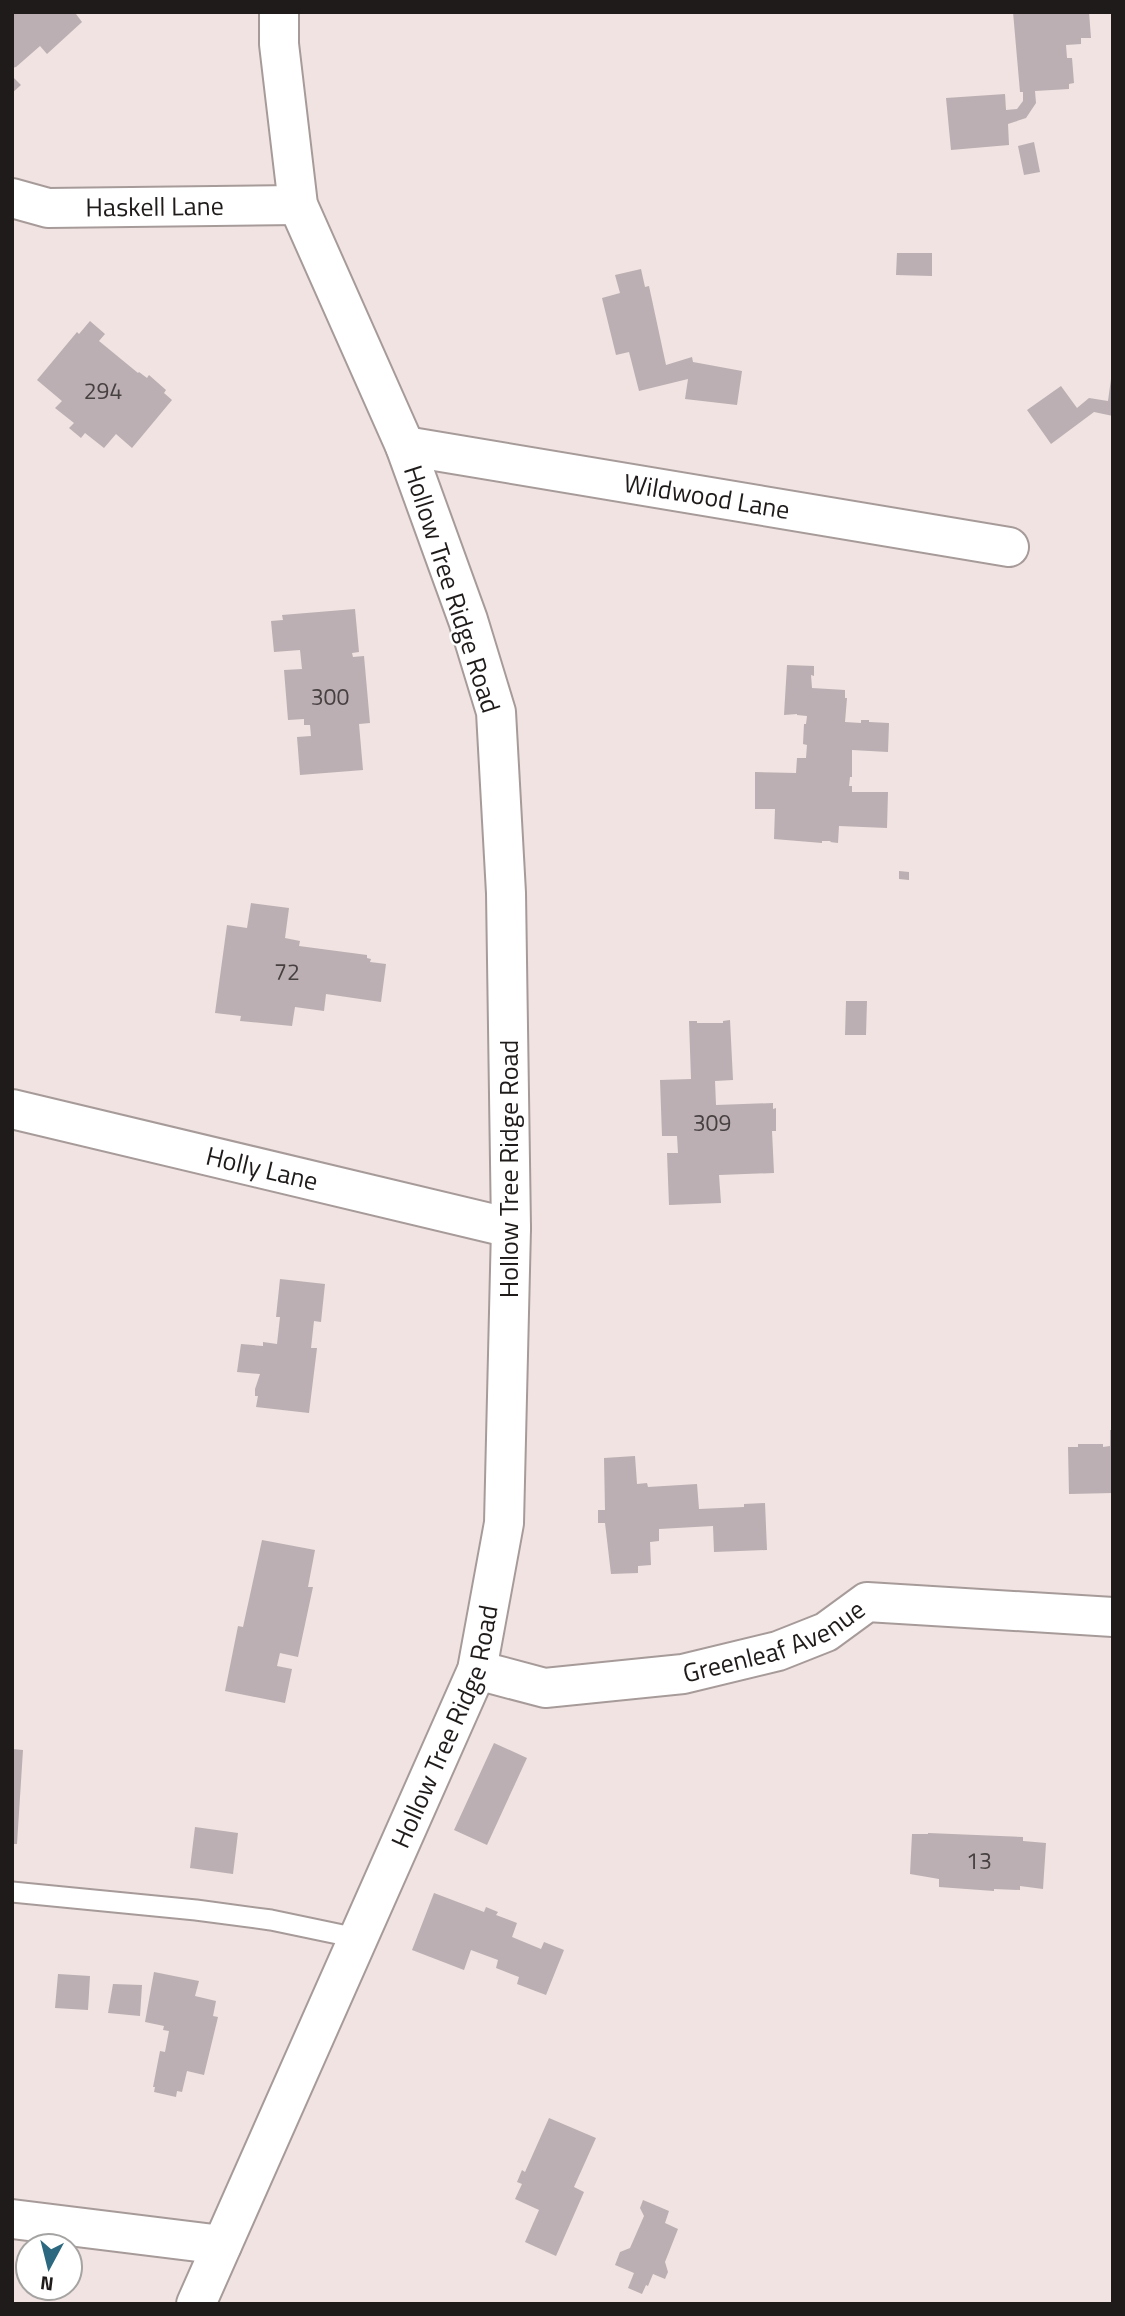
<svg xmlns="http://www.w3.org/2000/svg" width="1125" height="2316" font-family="'Titillium Web',sans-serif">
<rect width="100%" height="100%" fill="#f0e3e1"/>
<path fill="#bbafb3" d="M12,12h66l-2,2 6,8 -35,32 -7,-8 -24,21 -4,1z
M1013,12h76l2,26h-10v6l-15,1 1,13h5l2,25 -5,1v5l-34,2 1,12 -10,15 -18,6 1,21 -58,5 -5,-52 59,-4 1,16 11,-1 6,-8v-9h-3z
M12,76l9,9 -9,8z
M1034,142l6,30 -16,3 -6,-29z
M897,253h35v23l-36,-1z
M641,269l4,18 4,-1 17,79 26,-8 1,5 49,9 -5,34 -52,-6 3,-20 -49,12 -10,-39 -13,3 -14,-57 18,-5 -5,-18z
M90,321l15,13 -6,7 39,32 1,-1 8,6 2,-3 17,15 -2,3 8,7 -40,48 -16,-14 -12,14 -19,-15 -4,5 -12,-10 5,-5 -19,-15 7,-7 -25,-21 40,-48 2,2z
M1111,379l2,37 -19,-4 -43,32 -24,-34 34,-24 16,22 12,-10 19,3z
M355,609l4,43 -7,1 1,4 11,-1 6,67 -11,1 4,46 -63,5 -3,-38 14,-1 -1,-11h-6v-6l-16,1 -4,-50 18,-1 -2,-19 -26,2 -3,-31 12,-1 -1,-5z
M787,665l27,1v10l-3,-1 1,13 33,2v8h2l-2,24 16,1v-3h8v2l20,1 -1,29 -36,-2v27h-2l-1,9h3v6h36l-1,36 -48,-2 -1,17 -8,-1 1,-1h-9v2l-48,-4 1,-30h-20v-37l41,1 1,-15h9l1,-13 -4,-1 1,-20h2l1,-8 -10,-1v-1l-13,1z
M899,871l10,1v8l-10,-1z
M251,903l38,5 -4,30 15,3 -1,5 68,9v3l4,1 -1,3 16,2 -5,38 -55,-8 -2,17 -29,-4 -3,19 -52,-5 1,-5 -26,-3 12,-88 20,3z
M846,1001h21l-1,34h-21z
M730,1020l3,60 -18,1 1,24 57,-2v6l3,-1v23h-4l2,42 -55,2 2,28 -52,2 -2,-52h11l-1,-17h-15l-2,-56 31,-1 -2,-58h8v2h26v-2z
M280,1279l45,5 -4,38 -7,-1 -3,27h6l-8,65 -53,-6 2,-11h-3v-7l5,-15 -23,-2 4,-28 22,2v-4l14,2 3,-27h-4z
M1110,1430h3v63l-44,1 -1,-47h10v-3h25v3l7,-1z
M635,1456l2,28 10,-1 1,4 49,-3 2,25 45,-2v-3l21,-1 2,47 -53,2 -1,-26 -54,3v12l-9,1 1,23 -13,1v7l-27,1 -6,-51h-7v-13h7l-1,-52z
M262,1540l53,10 -7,37h5l-15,70 -18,-4 -3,13 15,3 -7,34 -60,-12 13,-65 5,1z
M494,1743l33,15 -40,87 -33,-15z
M12,1749l11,1 -6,94h-5z
M195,1827l43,6 -5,41 -43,-6z
M928,1833l95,4v4l23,2 -3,46 -23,-3v4l-26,-1v2l-55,-4v-8l-29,-5 2,-40h16z
M434,1893l50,19 2,-5 12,5 -2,3 21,8 -5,14 29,12 3,-7 20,8 -18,45 -29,-11 2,-7 -23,-9 2,-8 -27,-10 -7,20 -52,-20z
M154,1972l45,9 -4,15 21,5 -3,15 5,1 -14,58 -17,-4 -5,21 -5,-1 -1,6 -22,-5 1,-5h-2l7,-36 5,1 4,-21 -6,-1 1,-4 -19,-4z
M58,1974l32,2 -2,34 -33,-2z
M113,1984l29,1 -2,31 -32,-3z
M549,2118l47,20 -22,49 10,5 -28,64 -31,-14 14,-32 -24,-11 7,-15 -5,-2 5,-12 3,2z
M643,2200l26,11 -4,12 13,6 -13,33 3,10 -3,7 -12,-5 -5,12 -2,-1 -4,9 -14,-6 6,-15 -19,-8 5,-13 10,-4 14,-32 -4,-8z"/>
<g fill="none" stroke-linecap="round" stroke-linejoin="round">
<g stroke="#a79b9a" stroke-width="23">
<path id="lane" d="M12,1892l184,18 75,10 86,18"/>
</g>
<g stroke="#a79b9a" stroke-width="42">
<g id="street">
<path id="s1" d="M12,198l36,10 250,-3"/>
<path id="s2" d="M405,446l604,101"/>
<path id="s3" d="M12,1109l499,119"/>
<path id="s4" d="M477,1670l68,18 138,-14 95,-23 48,-19 41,-30 246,15"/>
<path d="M12,2219l210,26"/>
</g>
</g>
<g stroke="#a79b9a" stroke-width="42">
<g id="secondary">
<path id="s5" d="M196,2304l281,-634 27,-147 7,-295 -5,-335 -10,-181 -28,-92 -63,-174 -107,-241 -19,-161v-32"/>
</g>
</g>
<use href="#lane" stroke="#fff" stroke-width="19"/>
<use href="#street" stroke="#fff" stroke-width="38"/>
<use href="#secondary" stroke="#fff" stroke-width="38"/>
</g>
<g text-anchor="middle" stroke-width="5" stroke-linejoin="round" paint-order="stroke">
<g font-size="23" fill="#464040">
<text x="103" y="399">294</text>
<text x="330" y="705">300</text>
<text x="287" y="980">72</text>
<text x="712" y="1131">309</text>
<text x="979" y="1869">13</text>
</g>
<g font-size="26" fill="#1f1b1a" stroke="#fff">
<text dy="9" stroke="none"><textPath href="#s1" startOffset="144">Haskell Lane</textPath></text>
<text dy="9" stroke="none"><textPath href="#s2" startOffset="306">Wildwood Lane</textPath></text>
<text transform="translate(452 589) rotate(72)" y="9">Hollow Tree Ridge Road</text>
<text dy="9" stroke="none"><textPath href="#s3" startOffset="257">Holly Lane</textPath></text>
<text transform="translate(509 1169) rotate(-90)" y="9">Hollow Tree Ridge Road</text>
<text dy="9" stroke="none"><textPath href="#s4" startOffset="306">Greenleaf Avenue</textPath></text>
<text dy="9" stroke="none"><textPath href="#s5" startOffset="630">Hollow Tree Ridge Road</textPath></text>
</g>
</g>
<rect width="1125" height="2316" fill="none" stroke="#1f1b1a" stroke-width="28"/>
<g transform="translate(49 2267) rotate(187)"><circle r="33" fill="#ffffff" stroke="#a5a4a3" stroke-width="2"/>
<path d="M0-5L12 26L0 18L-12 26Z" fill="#2c6980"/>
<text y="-10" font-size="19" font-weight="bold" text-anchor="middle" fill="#1f1b1a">N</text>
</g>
</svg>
